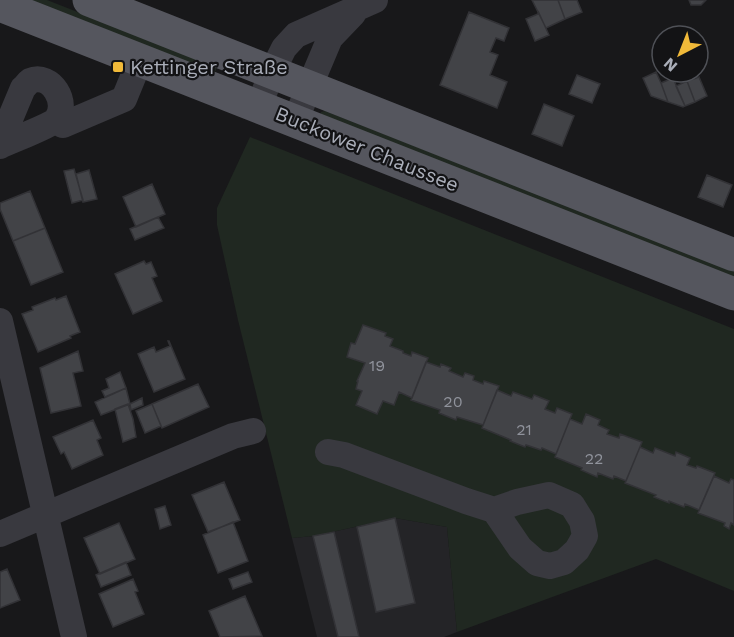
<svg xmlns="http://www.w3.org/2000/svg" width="734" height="637" font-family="'Work Sans',sans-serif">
<rect width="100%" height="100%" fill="#18181a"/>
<path fill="#242427" d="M395,518l52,9 10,105 -13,5h-127l-25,-99 22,-2z"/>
<path fill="#202821" d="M18,0h29l170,67 -4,10z
M325,111l409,160v11l-414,-165 1,-5z
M250,137l484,192v262l-78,-32 -199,73 -10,-105 -52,-9 -81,18 -22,2 -54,-218 -21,-95v-17z"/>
<path fill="#424347" stroke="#323236" stroke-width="1.5" d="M532,0h26l7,19 -19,9z
M558,0h19l5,12 -17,7z
M689,0h17l-5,5h-10z
M538,11l11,24 -14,6 -9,-22 12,-5z
M469,12l40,16 -5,13 -8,-3 -6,14 8,3 -8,20 17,7 -10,26 -57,-23z
M656,72l5,11 7,19 -17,-6 -8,-18z
M577,75l23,9 -8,19 -23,-9z
M699,77l8,19 -12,6 -8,-21z
M673,78l12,28 -2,1 -15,-5 -7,-19z
M687,81l8,21 -10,4 -9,-20z
M544,104l30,12 -12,30 -30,-12z
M74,169l9,31 -11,3 -8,-32z
M89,170l8,29 -14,3 -7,-28z
M707,175l25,10 -9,22 -25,-10z
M152,184l13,30 -29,13 -13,-30z
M30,191l15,37 -32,13 -13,-32v-6z
M158,217l6,11 -29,12 -5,-11z
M45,228l18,44 -32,13 -18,-44z
M144,261l2,3 5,-2 6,14 -5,2 10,23 -29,13 -18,-40z
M66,296l14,36 -10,4 1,2 -33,14 -16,-38 11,-4 -1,-3 23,-9 1,2z
M363,325l23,8 -1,3 8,3 -3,7 13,5v2l8,3 1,-4 16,6 -16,40 -13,-6 -5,13 -11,-4 -6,13 -21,-9 6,-14 -6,-2 2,-8h-1l8,-18 -18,-6 4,-14 4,1z
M168,341h1l16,38 -31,13 -16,-38 16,-7 2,5 14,-6z
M78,351l5,20 -10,2 8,33 -30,7 -11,-45z
M426,362l14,5 1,-3 10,4 -2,3 14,6 2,-4 9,3 -1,4 10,4 1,-3 15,5 -16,39 -26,-8 -1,3 -17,-7 1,-3 -29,-10z
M120,372l6,16 -21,9 -3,-6 7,-3 -3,-9z
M198,384l11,23 -47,21 -10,-24z
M126,388l4,16 -29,11 -6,-13z
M497,390l14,6 2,-4 19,7 2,-4 15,6 -4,8 10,4 2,-5 15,6 -16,40 -14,-6 -1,2 -15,-5 -1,2 -15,-6 1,-1 -29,-12z
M142,398l1,7 -12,5 -1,-6z
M128,404l5,15 3,18 -13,5 -8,-33z
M152,404l9,22 -16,7 -9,-22z
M586,414l14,6 -2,5 11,5 -2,4 12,4 1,-4 22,8 -16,39 -12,-5 -1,3 -15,-6 -1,4 -16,-7 1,-2 -27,-11 15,-38 12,5z
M93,420l8,18 -4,2 6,15 -31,14 -8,-17 -3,2 -8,-17z
M640,447l13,6 2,-5 20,8 1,-4 14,6 -3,7 9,3 1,-2 18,7 -16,37 -14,-6 -1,3 -15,-6v2l-15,-6 2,-2 -31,-12z
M714,476l15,7 2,-4 3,1v45l-3,-2 -2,6 -5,-3 1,-3 -27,-10z
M224,482l16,38 -32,12 -16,-37z
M165,506l6,19 -11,4 -5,-20z
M395,518l20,85 -39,9 -19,-85z
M233,522l15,39 -30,12 -15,-38z
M119,523l16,36 -35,15 -16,-36z
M334,532l25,105h-21l-25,-101z
M126,562l5,13 -30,12 -5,-12z
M7,569l13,31 -20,8v-36z
M248,572l4,10 -19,7 -4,-10z
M133,579l5,12 -3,1 9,22 -31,13 -14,-33z
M245,596l17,40 -42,1 -11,-26z"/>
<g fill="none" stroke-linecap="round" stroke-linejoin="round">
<path stroke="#39393f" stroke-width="26" d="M259,106l13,-34 12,-24 12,-13 79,-35
M55,121l8,4 61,-26 16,-39
M295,121l35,-83 23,-24
M0,143l23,-55c3,-2 4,-5 7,-7 21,-9 40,22 26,39 -6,6 -46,21 -56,26
M0,321l74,316
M328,452l16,3 122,46 28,9 26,38 17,15 13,3 14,-4 13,-12 8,-14 -3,-15 -10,-16 -23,-10 -32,7 -23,8
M0,534l233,-98 20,-5"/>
<path stroke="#55565e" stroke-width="33" d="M89,0l645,255
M0,5l734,289"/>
</g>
<rect fill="#f0b939" stroke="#131315" stroke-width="2" x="112" y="61" width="12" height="12" rx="3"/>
<g text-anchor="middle" stroke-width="4.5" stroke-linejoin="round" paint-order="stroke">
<g font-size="16" fill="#90939c">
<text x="377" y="371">19</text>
<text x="453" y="407">20</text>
<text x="524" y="435">21</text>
<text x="594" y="464">22</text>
</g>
<g font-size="20" fill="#aaaeb9" stroke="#131315" text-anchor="start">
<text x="130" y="74">Kettinger Straße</text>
</g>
<g font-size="20" fill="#aaaeb9" stroke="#131315">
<text transform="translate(367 149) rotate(22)" y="7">Buckower Chaussee</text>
</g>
</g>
<g transform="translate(680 54) rotate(222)"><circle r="28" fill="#131315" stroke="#4f5157" stroke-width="1.5"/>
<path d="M0-4.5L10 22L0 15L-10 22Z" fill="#f0b939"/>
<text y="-9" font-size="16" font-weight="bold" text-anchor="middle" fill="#aaaeb9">N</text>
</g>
</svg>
